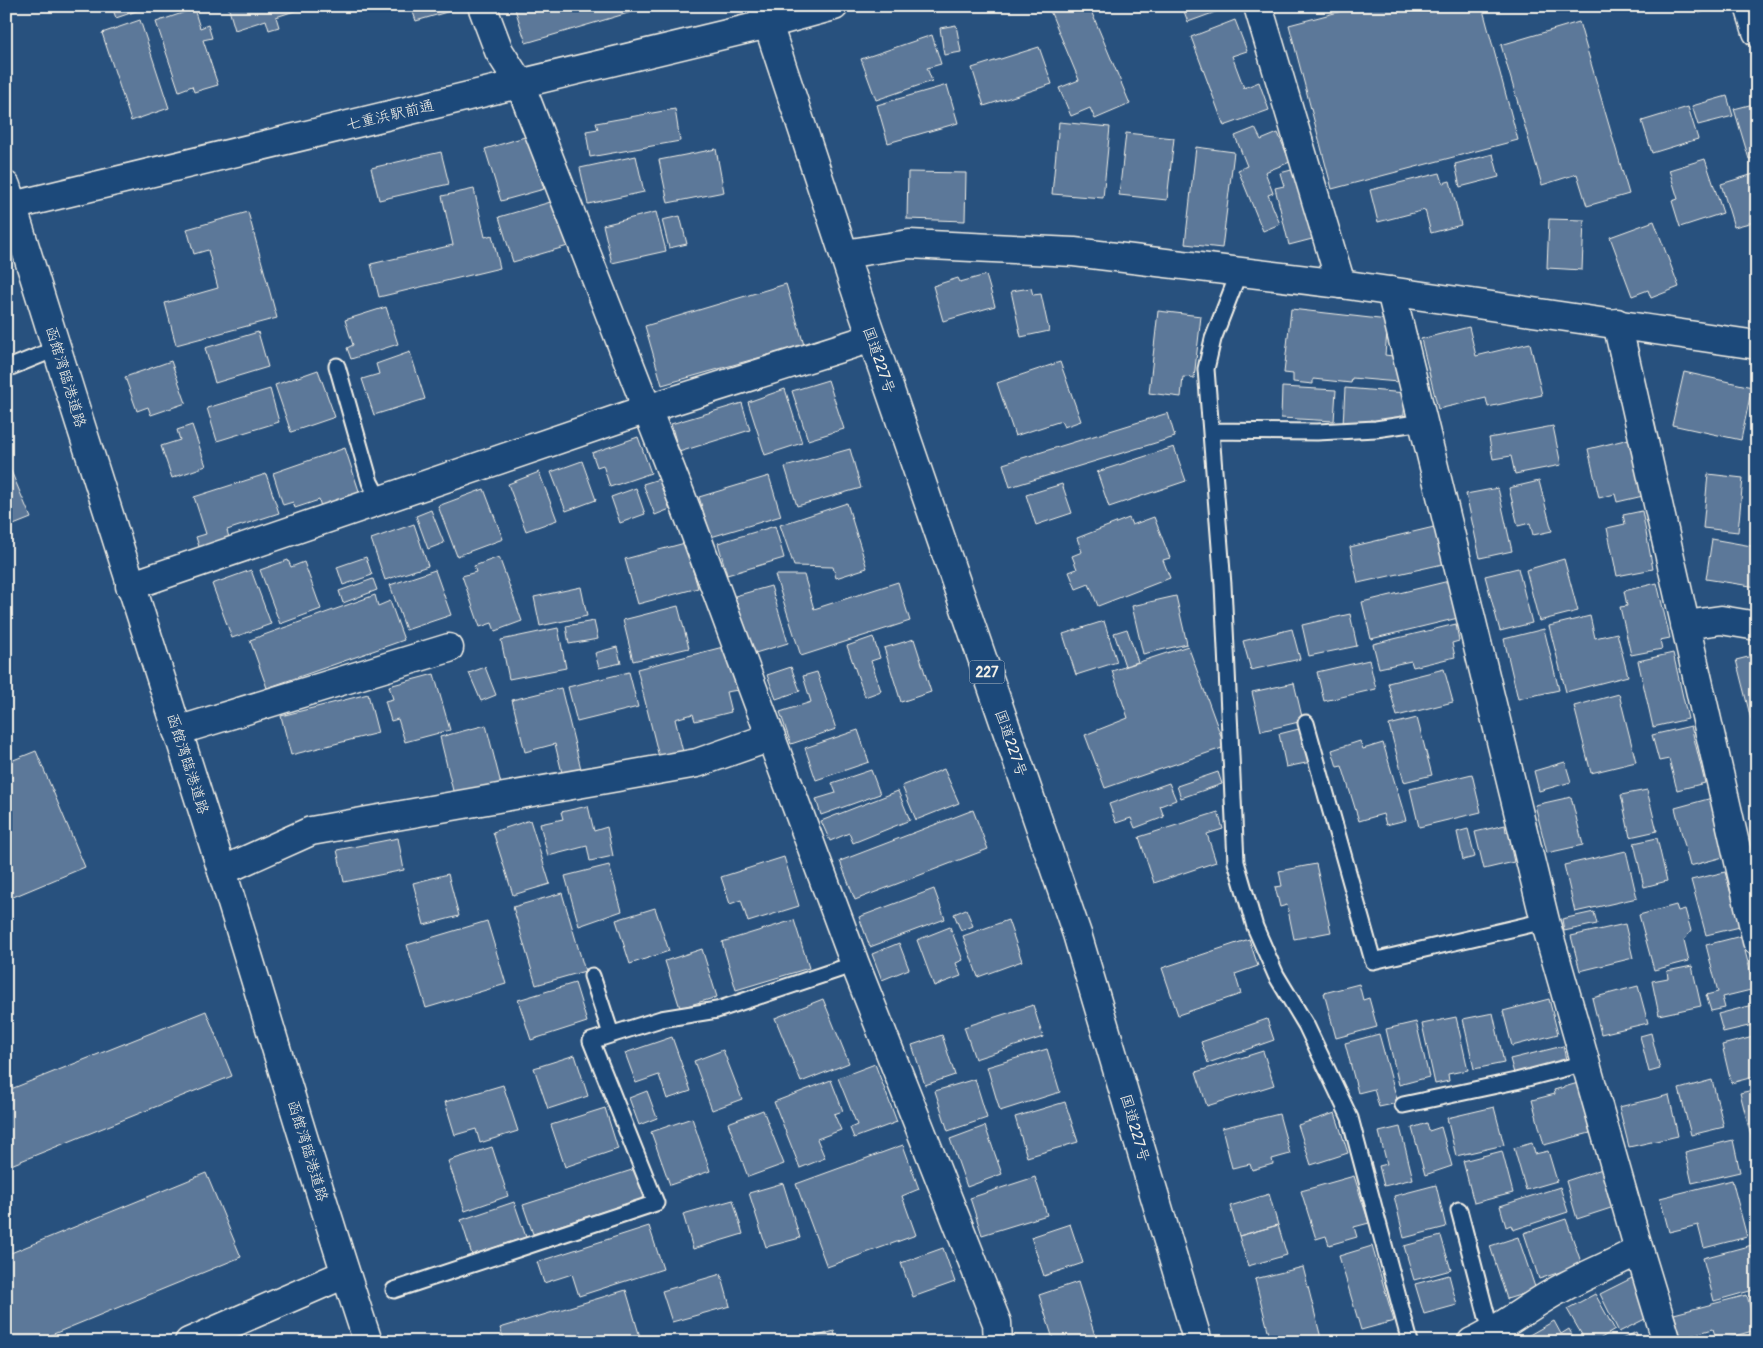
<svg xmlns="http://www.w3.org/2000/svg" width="1763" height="1348" font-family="Pangolin,'Klee One',sans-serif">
<rect width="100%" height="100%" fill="#28517e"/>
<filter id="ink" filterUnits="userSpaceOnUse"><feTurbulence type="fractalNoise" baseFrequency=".02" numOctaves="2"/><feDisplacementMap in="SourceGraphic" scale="10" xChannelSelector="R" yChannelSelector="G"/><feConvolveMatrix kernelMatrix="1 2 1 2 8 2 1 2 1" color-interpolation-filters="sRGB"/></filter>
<g filter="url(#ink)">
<path fill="#5b7899" stroke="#f4f1e8" d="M99,6h49v1l-32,11 -4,-11 -11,4z
M228,6h82l-34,11 3,10 -10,3 -3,-10 -31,10z
M411,6h53v1l-48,14z
M525,6h127l-126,37 -11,-34z
M1048,6h41l41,98 -35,15 -5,-11 -19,8 -12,-28 20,-8z
M1182,6h50l-44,16z
M1361,6h121l36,134 -186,49 -43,-164z
M1697,6h27l-25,7z
M194,9l6,19 8,-3 4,13 -9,2 15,45 -24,7 -2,-6 -13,5 -23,-69z
M140,20l29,88 -38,13 -29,-88z
M1235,20l12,31 -15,5 12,32 15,-6 10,28 -45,16 -33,-89z
M1579,22l50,172 -42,12 -10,-32 -35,11 -41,-140z
M956,25l5,27 -17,3 -4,-27z
M932,35l9,29 -14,4 5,13 -56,19 -15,-41z
M1039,47l13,37 -68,22 -12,-38z
M947,85l11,38 -70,20 -11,-38z
M1727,96l6,20 -35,9 -6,-19z
M1757,103v54l-8,2 -15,-50z
M1688,107l10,32 -46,14 -10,-32z
M675,109l5,32 -90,16 -4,-26 12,-2 -2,-6z
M1059,122l51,5 -7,71 -51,-4z
M1255,128l6,12 17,-7 12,29 -25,10 8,21 -5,2 12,29 -17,7 -25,-61 9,-4 -12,-30z
M1126,133l48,5 -7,62 -48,-5z
M528,136l16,53 -43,12 -16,-52z
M1196,147l38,5 -12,96 -37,-4z
M716,149l8,43 -56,11 -9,-43z
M441,152l8,32 -70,16 -8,-32z
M1493,154l6,23 -39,10 -5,-23z
M636,156l8,36 -56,12 -8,-36z
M1705,159l18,54 -43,14 -8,-26 6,-2 -9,-29z
M1299,168l17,70 -27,7 -14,-57 9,-2 -4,-13z
M908,172l58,1 -1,48 -58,-2z
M1440,173l3,10 7,-2 11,44 -30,8 -6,-23 -47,12 -8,-32z
M1757,173v48l-23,6 -13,-43z
M474,189l11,48 7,-2 8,33 -121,29 -8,-33 82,-19 -11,-49z
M554,201l14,45 -55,16 -14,-45z
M248,212l29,106 -101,27 -11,-42 53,-15 -10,-38 -14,4 -7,-25z
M656,212l10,39 -54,12 -9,-38z
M680,216l7,28 -18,4 -7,-28z
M1549,219l35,1 -2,50 -35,-2z
M1654,221l25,66 -28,11 -3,-8 -16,6 -22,-59z
M986,275l9,31 -52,15 -10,-35 25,-8 2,4z
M786,284l18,61 -142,40 -17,-59z
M1031,288l2,7 8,-1 8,37 -28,6 -10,-46z
M386,307l12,37 -47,15 -4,-11 6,-3 -8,-25z
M1291,309l97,11 -3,35 15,2 -2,25 -46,-4 -1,5 -38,-4v5l-20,-2v-8l-9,-1z
M1158,311l43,5 -7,62 -11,-1 -2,20 -32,-4z
M1469,327l7,29 54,-13 12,52 -54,12 -2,-9 -48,11 -17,-70z
M258,332l10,35 -53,16 -10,-35z
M410,352l15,47 -51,16 -12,-36 17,-5 -3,-10z
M171,361l15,42 -35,12 -3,-8 -11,4 -12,-34z
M1060,362l21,59 -17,6 -3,-6 -46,15 -18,-53z
M318,370l17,47 -44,15 -16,-47z
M1684,372l68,15 -11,53 -69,-15z
M828,380l16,49 -36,11 -16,-49z
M1282,387l54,3 -2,31 -53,-3z
M1345,388l61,5 -3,30 -33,-3 -1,8 -26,-3z
M270,389l9,33 -62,19 -10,-33z
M785,389l17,54 -37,12 -17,-53z
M742,403l8,27 -71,22 -8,-28z
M1168,413l7,24 -165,50 -7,-23z
M192,425l14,41 -34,12 -11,-32 19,-6 -3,-10z
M1553,426l8,39 -46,9 -4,-18 -18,3 -4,-21z
M638,437l13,36 -41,14 -7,-22 -6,2 -5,-14z
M1629,439l14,57 -26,6 -2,-8 -16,4 -11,-49z
M1174,447l12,34 -77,26 -12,-35z
M345,448l15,46 -39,13 -2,-7 -24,8 -2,-6 -10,3 -10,-32z
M850,449l11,39 -64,18 -12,-39z
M582,461l14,39 -30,11 -15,-39z
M6,464h2l23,54 -25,10z
M539,472l18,48 -31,11 -18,-47z
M266,474l13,39 -52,17 4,16 -29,10 -6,-19 10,-3 -12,-37z
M1708,474l35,4 -5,54 -35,-4z
M769,476l12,40 -70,21 -12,-40z
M659,479l11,30 -15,6 -12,-31z
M1539,481l13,50 -19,4 -3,-12 -12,3 -9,-38z
M1062,484l10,29 -36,12 -10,-30z
M1757,487v31l-3,-1z
M636,488l9,26 -25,9 -9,-26z
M1498,488l14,63 -32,7 -14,-64z
M484,489l19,50 -46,17 -19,-50z
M847,503l20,65 -31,10 -3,-11 -39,-1 -14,-41z
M431,510l13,33 -16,6 -12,-33z
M1642,511l11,58 -36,7 -10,-48 18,-4 -2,-9z
M1154,517l16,41 -7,2 7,18 -72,28 -9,-22 -13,5 -7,-17 8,-3 -5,-13 10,-4 -5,-14 52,-20 3,7z
M414,524l14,42 -43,14 -14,-41z
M775,526l9,32 -57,17 -9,-32z
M1434,527l9,37 -85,19 -8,-36z
M1712,539l45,8v40l-51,-8z
M685,543l13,45 -60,16 -13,-45z
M366,557l6,18 -29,10 -6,-18z
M499,557l23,64 -27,10 -3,-8 -12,4 -18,-51 14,-4 -2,-6z
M1564,559l14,52 -39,10 -13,-51z
M288,560l3,7 13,-5 17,47 -41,15 -20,-54z
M1518,568l14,55 -32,8 -15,-55z
M251,570l20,54 -39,14 -20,-54z
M435,570l16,45 -45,15 -16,-45z
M775,575h29l10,34 84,-27 12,39 -109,35z
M373,579l4,11 -34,13 -4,-12z
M1449,581l9,37 -87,21 -9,-37z
M1657,583l13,55 -10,2 2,9 -31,6 -11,-48 7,-1 -3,-15z
M771,586l17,57 -36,11 -17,-58z
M581,587l6,29 -47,10 -6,-29z
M375,595l3,11 12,-5 14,39 -137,48 -17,-48z
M1176,596l11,48 -44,10 -11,-48z
M678,606l11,42 -56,13 -10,-41z
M1350,614l7,32 -48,10 -7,-31z
M1590,616l5,22 22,-5 11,43 -62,16 -17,-66z
M594,621l4,18 -29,5 -3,-18z
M1104,621l13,41 -41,13 -13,-41z
M1456,624l3,17 -7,2 3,14 -42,10 -2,-6 -32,7 -6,-24z
M558,628l8,40 -57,11 -8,-39z
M1127,629l11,33 -13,4 -11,-33z
M1292,629l8,30 -49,11 -8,-29z
M1544,629l15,61 -41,9 -14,-60z
M873,637l7,21 -9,3 10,30 -16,6 -18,-51z
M914,639l17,53 -30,10 -17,-54z
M727,646l11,44 -12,2 5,20 -36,9 -2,-7 -18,5 8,33 -24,5 -22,-88z
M1188,646l37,101 -120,41 -20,-53 43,-17 -16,-47z
M617,647l4,16 -22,5 -4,-15z
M1673,653l15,66 -35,8 -15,-66z
M1756,655l1,62 -6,2 -15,-59z
M1369,660l7,29 -52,12 -7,-29z
M485,667l11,28 -15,6 -12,-28z
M791,667l9,24 -24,8 -9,-24z
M1444,669l9,33 -56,14 -9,-33z
M629,672l9,35 -61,15 -9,-35z
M817,672l19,57 -45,15 -11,-32 31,-10 -8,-26z
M434,674l16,56 -45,12 -7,-23 -7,2 -6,-20 8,-2 -4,-13z
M1294,683l9,38 -42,10 -9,-39z
M561,688l21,85 -19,4 -8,-33 -30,8 -13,-52z
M368,694l10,39 -87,22 -10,-39z
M1619,694l17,68 -45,11 -17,-67z
M1417,718l15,57 -28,7 -15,-57z
M486,725l16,63 -47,11 -15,-62z
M1691,726l14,57 -28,7 -8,-31 -10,2 -7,-26z
M1303,728l8,34 -25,5 -7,-33z
M858,730l11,32 -53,18 -11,-32z
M1360,741l3,8 20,-6 23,77 -20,5 -3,-11 -24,7 -17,-55 -5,1 -5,-17z
M36,751l49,116 -79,33v-120l6,-3 -6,-14z
M1565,762l6,20 -32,9 -5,-20z
M944,769l15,34 -43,17 -14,-34z
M871,770l9,24 -59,21 -5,-16 20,-6 -4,-10z
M1218,772l4,12 -41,14 -4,-12z
M1472,774l9,38 -62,15 -9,-38z
M1169,783l7,17 -16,6 4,11 -29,11 -4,-10 -15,5 -7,-19z
M1647,790l10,41 -27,6 -9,-42z
M898,791l12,29 -57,23 -4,-10 -19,8 -9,-20z
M1571,797l12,48 -36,8 -12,-48z
M1712,798l15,58 -37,10 -15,-58z
M588,806l6,25 13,-4 6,29 -23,5 -3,-15 -39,10 -8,-32 23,-5 -2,-7z
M973,810l15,39 -133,51 -15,-39z
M1218,812l5,17 -16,5 9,28 -62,21 -15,-46z
M530,820l20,64 -37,11 -20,-63z
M1505,825l1,7 7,-1 3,11 -6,2 4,18 -30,7 -9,-37z
M1468,829l7,28 -12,3 -6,-28z
M398,838l6,32 -60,12 -7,-32z
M1657,838l10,43 -23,6 -10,-44z
M1626,851l11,47 -62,14 -11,-47z
M784,857l15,49 -51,16 -7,-22 -11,4 -9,-27z
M1316,864l15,68 -37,7 -7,-34 -7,2 -5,-20 7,-1 -3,-15z
M609,865l13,46 -43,15 -14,-50z
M1725,872l15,55 -34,8 -15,-55z
M448,874l11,42 -35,9 -11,-42z
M934,889l11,30 -75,28 -11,-30z
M562,893l23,78 -49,14 -23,-78z
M1676,905l2,6 7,-2 6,22 -7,9 5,21 -35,9 -15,-55z
M655,908l14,43 -39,13 -14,-44z
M966,909l7,17 -12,5 -7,-17z
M1594,912l3,12 -33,7 -2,-12z
M794,920l15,48 -73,22 -14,-48z
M1008,920l14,41 -44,16 -15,-41z
M487,921l19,63 -80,24 -19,-63z
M1625,924l8,34 -53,13 -9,-35z
M950,927l13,33 -7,3 5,13 -27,10 -17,-46z
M1741,936l14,53 -33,8 3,11 -14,3 -5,-16 12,-3 -12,-47z
M1249,939l9,27 -23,8 6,20 -63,21 -16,-47z
M899,943l10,26 -27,11 -10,-26z
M702,949l15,48 -37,11 -15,-47z
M1692,966l9,40 -42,9 -7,-34 16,-3 -1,-7z
M575,983l12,39 -56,18 -13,-40z
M1359,984l4,16 6,-2 8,29 -41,11 -12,-45z
M1638,986l10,37 -47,11 -9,-36z
M823,999l26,64 -48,19 -26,-64z
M1549,999l9,35 -46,12 -9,-35z
M1757,1004v20l-34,8 -5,-18z
M1033,1005l10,32 -68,22 -11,-32z
M206,1011l26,65 -226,91v-76z
M1493,1013l11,50 -30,6 -11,-50z
M1456,1017l12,53 -20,4 1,7 -14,3 -13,-60z
M1267,1019l7,21 -66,23 -7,-21z
M1416,1022l13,55 -30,8 -13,-56z
M1651,1033l9,36 -11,3 -9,-36z
M1379,1034l19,69 -19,4 -5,-18 -16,4 -13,-50z
M942,1035l13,40 -30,10 -13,-40z
M1757,1036v40l-26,7 -9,-38z
M672,1037l19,54 -24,8 -8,-24 -23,8 -11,-30z
M1563,1046l4,18 -52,13 -5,-18z
M1047,1049l13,43 -60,19 -13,-44z
M723,1050l19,49 -30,11 -18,-49z
M1263,1051l11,34 -67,21 -11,-34z
M575,1055l13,41 -40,13 -14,-41z
M875,1064l22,58 -43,16 -4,-10 7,-3 -19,-47z
M975,1079l12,39 -39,13 -13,-40z
M831,1080l12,31 -9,3 7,16 -24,9 8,19 -25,10 -26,-66z
M1712,1080l12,47 -33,8 -12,-46z
M1578,1083l12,50 -46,12 -12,-45 23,-6 -1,-4z
M503,1085l15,46 -38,12 -4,-14 -21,6 -10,-33z
M1757,1089v54l-4,1 -13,-51z
M647,1091l10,27 -18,7 -10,-27z
M1669,1095l9,41 -49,11 -10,-40z
M1065,1102l13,40 -51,15 -12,-40z
M1494,1107l10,38 -48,11 -9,-38z
M605,1108l13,41 -53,18 -14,-42z
M763,1110l21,54 -36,13 -20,-54z
M1335,1113l13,40 -37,12 -13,-40z
M1279,1114l11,40 -18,5 1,5 -21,6 -2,-6 -18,4 -10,-40z
M692,1118l18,53 -40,14 -19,-53z
M1427,1123l2,8 12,-4 11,39 -27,9 -13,-47z
M985,1126l17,48 -35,13 -17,-48z
M1400,1127l13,52 -29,7 -5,-20 8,-2 -8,-32z
M1733,1140l7,32 -48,11 -7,-31z
M1532,1143l3,11 13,-3 9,30 -31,9 -12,-42z
M903,1145l16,44 -17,7 14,39 -89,32 -31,-83z
M492,1147l16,49 -43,15 -17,-50z
M1502,1151l11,42 -39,10 -11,-42z
M635,1169l10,29 -112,36 -10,-29z
M1602,1169l12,38 -37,12 -11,-38z
M206,1173l35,84 -207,85h-28v-87z
M1354,1176l15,47 -15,4 3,10 -28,8 -3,-9 -10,3 -15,-48z
M1035,1177l12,38 -65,20 -12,-37z
M1732,1180l15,57 -43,11 -6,-23 -29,7 -9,-34z
M783,1183l17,55 -34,9 -17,-54z
M1436,1185l10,42 -42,11 -10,-42z
M1560,1187l8,25 -55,18 -2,-5 -5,2 -6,-21z
M1269,1194l9,31 -39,11 -9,-30z
M733,1200l10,34 -50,15 -10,-35z
M514,1202l12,35 -54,18 -11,-35z
M1566,1219l16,46 -43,14 -15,-46z
M1070,1224l13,39 -39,13 -13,-39z
M1278,1225l9,30 -39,11 -9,-30z
M649,1226l14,43 -84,27 -7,-22 -28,9 -7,-21z
M1441,1236l10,34 -37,10 -10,-34z
M1518,1237l18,53 -29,9 -17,-53z
M1752,1245l5,17v27l-43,12 -11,-43z
M1372,1246l22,75 -33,9 -22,-74z
M943,1248l12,34 -42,15 -12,-34z
M1303,1267l19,75h-51l-16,-63z
M721,1274l9,32 -58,16 -10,-31z
M1449,1275l8,30 -33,9 -9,-30z
M1632,1278l19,38 -32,16 -19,-38z
M1078,1282l19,60h-43l-15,-47z
M626,1290l14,47 -15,5h-120l-5,-14z
M1595,1294l20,36 -21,12h-8l-19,-33z
M1747,1295l9,35 -39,11 -4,-12 -32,9 -7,-24z
M1554,1321l7,13 8,-5 7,13h-49l-3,-4z
M834,1331l3,11h-38z
M1636,1332l4,10h-24z"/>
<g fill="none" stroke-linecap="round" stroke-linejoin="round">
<g stroke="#f4f1e8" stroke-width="19">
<path id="lane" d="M1239,272l-26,67 -7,30 17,216 13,277 19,65 21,48 30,50 44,93 60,224
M337,366l33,116 10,19
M6,369l52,-21
M1211,431l106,1 59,-3 47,-7
M1306,723l67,238 172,-40
M592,976l19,58
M1403,1105l113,-24 69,-18
M1459,1210l28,107 6,14 18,11
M394,1290l262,-87 -65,-162 70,-22 56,-9 138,-46"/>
</g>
<g stroke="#f4f1e8" stroke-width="31">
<path id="street" d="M482,6l17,45 21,33 168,430 167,450 142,359 1,19
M1258,6l83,278
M1749,6l8,26
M1391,291l154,630 94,329 28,92
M1617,323l140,618
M130,586l517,-177 225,-71
M1685,625l36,-5 36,6
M177,731l272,-83
M222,871l89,-40 386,-68 74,-26
M189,1342l156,-68
M1472,1342c32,-15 59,-38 90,-54 25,-14 52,-24 77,-38"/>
</g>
<g stroke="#f4f1e8" stroke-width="31">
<path id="secondary" d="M6,186c70,229 145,457 216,685 49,157 94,315 146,471
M12,206l756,-182 66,-18
M844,254l65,-10 165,8 267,32 416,61"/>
</g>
<g stroke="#f4f1e8" stroke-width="31">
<path id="highway" d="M762,6l99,300 216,628 121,408"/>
</g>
<use href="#lane" stroke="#1f4a7a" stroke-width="15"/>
<use href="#street" stroke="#1f4a7a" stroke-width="28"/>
<use href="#secondary" stroke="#1f4a7a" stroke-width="28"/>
<use href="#highway" stroke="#1f4a7a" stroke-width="28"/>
</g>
</g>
<g text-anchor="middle" stroke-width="5" stroke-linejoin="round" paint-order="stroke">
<rect fill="#1f4a7a" stroke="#b4bfc7" stroke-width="1" x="969.5" y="660.5" width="35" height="23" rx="4"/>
<g font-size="14" font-weight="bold" fill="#f4f1e8">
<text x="987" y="677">227</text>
</g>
<g font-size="15" fill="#f4f1e8" stroke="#1f4a7a">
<text transform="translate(390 115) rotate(-13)" y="5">七重浜駅前通</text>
<text transform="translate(879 360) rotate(71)" y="5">国道227号</text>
<text transform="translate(66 377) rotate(73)" y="5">函館湾臨港道路</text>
<text transform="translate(1011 743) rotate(71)" y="5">国道227号</text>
<text transform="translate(188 764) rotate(72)" y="5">函館湾臨港道路</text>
<text transform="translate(1135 1128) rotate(74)" y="5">国道227号</text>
<text transform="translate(308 1151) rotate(73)" y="5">函館湾臨港道路</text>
</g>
</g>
<rect width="1763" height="1348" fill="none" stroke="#1f4a7a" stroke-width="25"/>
<rect x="12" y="12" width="1738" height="1323" fill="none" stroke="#f4f1e8" stroke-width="2" filter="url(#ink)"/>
</svg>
